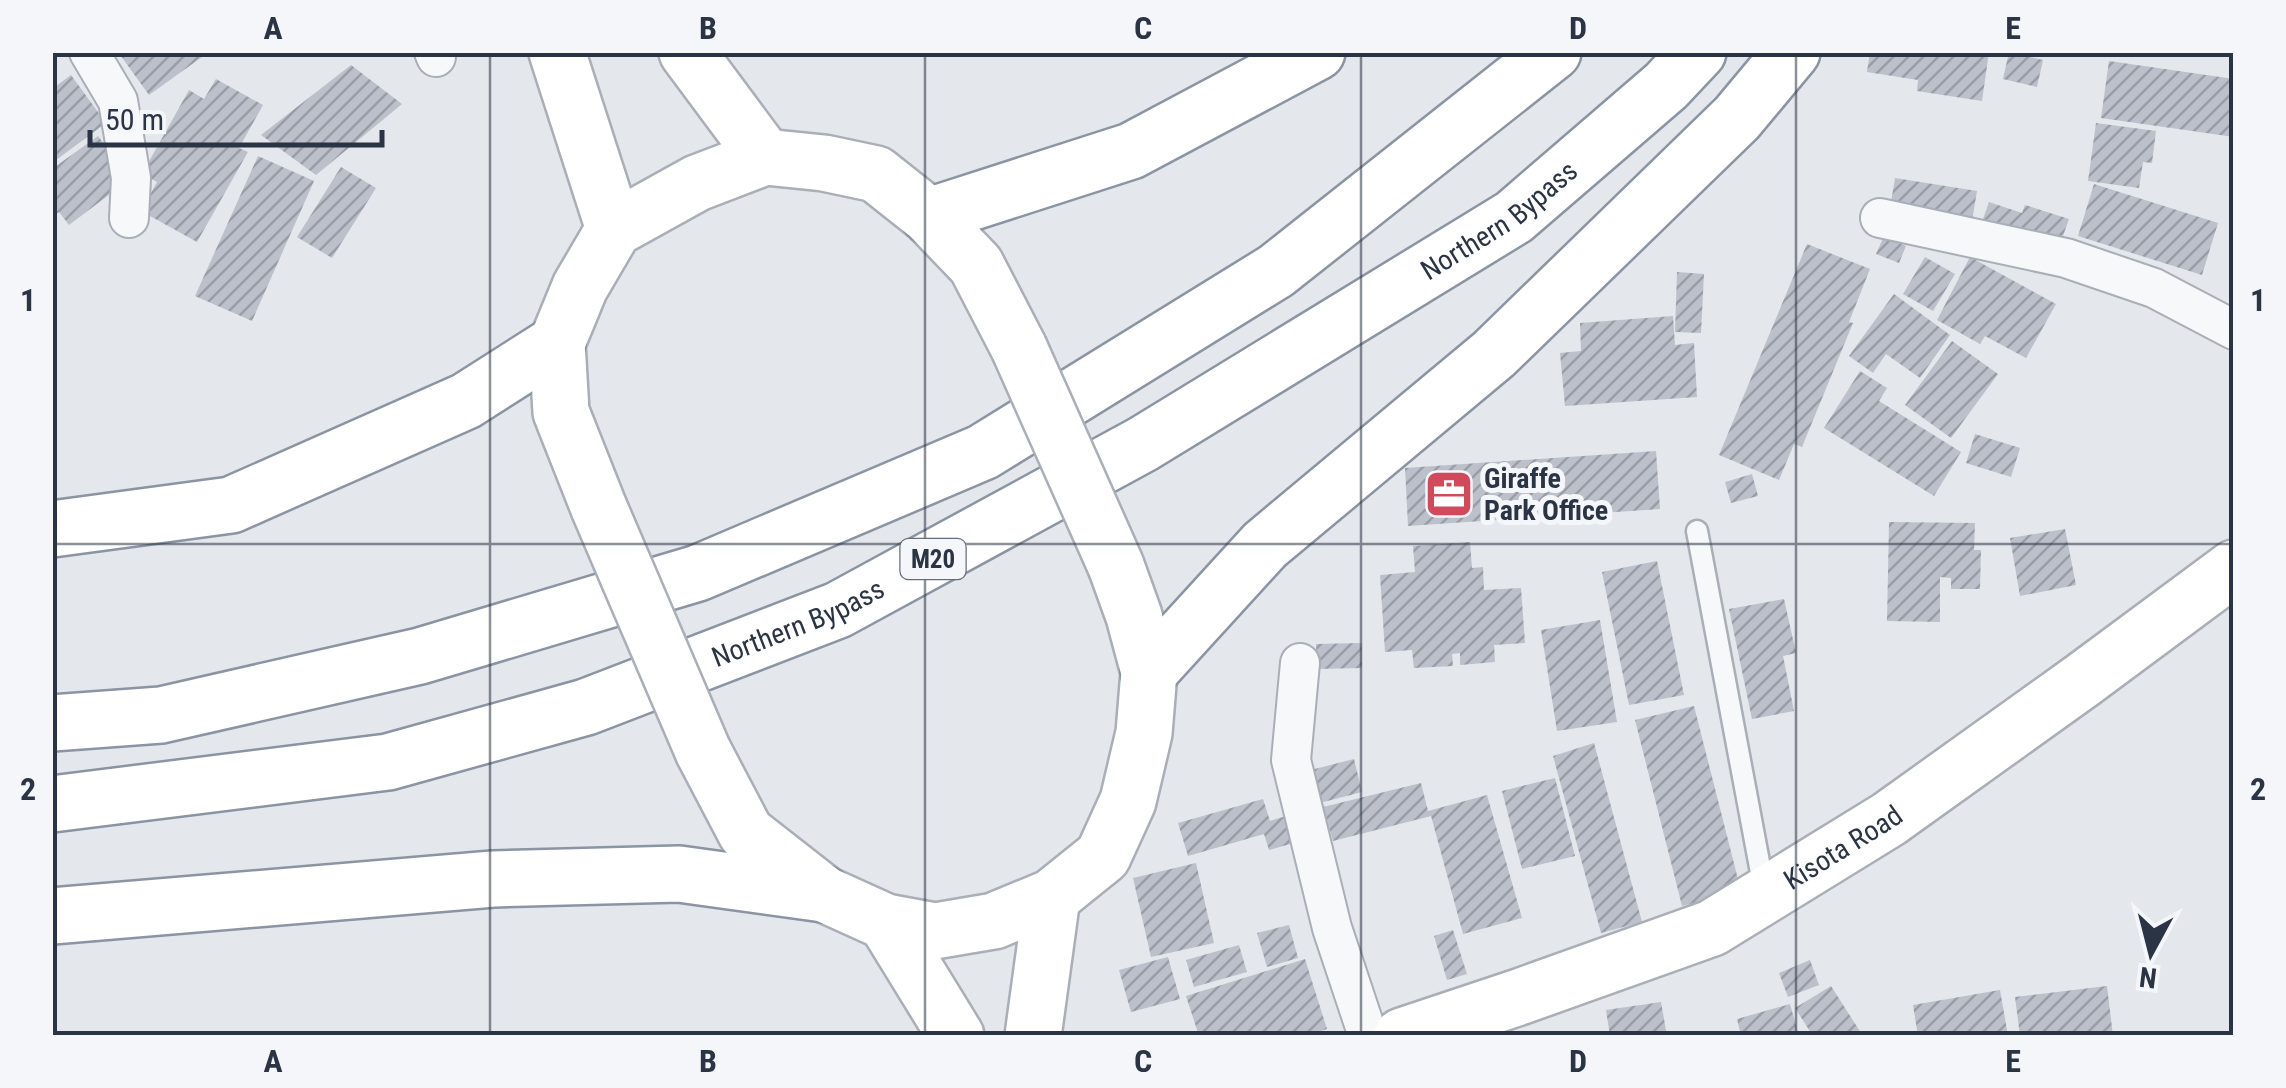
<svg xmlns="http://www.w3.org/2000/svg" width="2286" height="1088" font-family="'Roboto Condensed',sans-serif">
<defs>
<pattern id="building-hatch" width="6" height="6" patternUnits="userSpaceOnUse" patternTransform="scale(2.5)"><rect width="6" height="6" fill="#bbc0ca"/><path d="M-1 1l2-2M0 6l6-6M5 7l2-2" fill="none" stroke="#989da6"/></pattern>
</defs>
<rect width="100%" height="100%" fill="#e4e7ec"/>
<path fill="url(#building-hatch)" d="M118,52h91l-60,43z
M1870,52h119l-7,49 -65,-10 1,-11 -51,-8z
M2009,52l34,8 -6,27 -34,-8z
M2109,61l125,18v58l-133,-19z
M351,65l51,39 -86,71 -55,-40z
M71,75l35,48 -54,40v-74z
M216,79l47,26 -24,43 9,4 -51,90 -56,-31 16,-29 -15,-8 47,-84 15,9z
M2096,123l60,8 -4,32 -9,-1 -4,26 -51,-7z
M98,136l26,35 -12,9 6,8 -49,37 -10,-13 -7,5v-48z
M258,156l56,25 -62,140 -57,-25z
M341,167l35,21 -44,70 -35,-21z
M1895,178l82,13 -5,30 -82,-13z
M2094,184l124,39 -16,52 -124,-39z
M1989,202l33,11 3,-8 44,14 -10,28 -77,-25z
M1884,236l22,10 -7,17 -23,-9z
M1807,244l63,25 -21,53 4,1 -51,124 -8,-3 -15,36 -60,-25z
M1925,257l30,17 -22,37 -30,-17z
M1970,257l86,47 -30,54 -41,-22 -5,8 -43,-24z
M1677,272l27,2 -3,59 -26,-1z
M1894,294l56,41 -30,43 -34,-24 -13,19 -24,-17z
M1673,316l2,29 19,-2 3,54 -132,9 -5,-53 21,-2 -1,-28z
M1952,341l46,33 -47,64 -46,-33z
M1860,371l27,17 -8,13 82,51 -27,44 -110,-68z
M1975,434l45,14 -9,29 -45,-14z
M1656,451l4,58 -252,17 -3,-58z
M1752,474l6,22 -27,7 -6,-21z
M1889,522l86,1 -1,27h7l-1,39h-29v-11l-11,-1v45l-53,-1z
M2065,529l11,56 -56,11 -10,-58z
M1470,542l2,26 11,-1 1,23 37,-2 4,55 -31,2 1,17 -35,3v-12l-8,1 1,12 -39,2 -2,-18 -27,2 -5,-77 35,-3 -2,-26z
M1657,561l27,134 -55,10 -27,-133z
M1784,599l12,54 -13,3 11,55 -42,8 -23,-110z
M1600,620l17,102 -60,9 -16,-101z
M1362,643v25l-45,1 -1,-25z
M1694,706l47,185 -59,15 -47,-186z
M1594,743l48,179 -41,11 -48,-177z
M1354,759l8,33 -50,13 -9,-33z
M1555,778l20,78 -53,13 -20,-78z
M1421,783l7,28 59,-16 35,123 -59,16 -32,-118 -98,25 -10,-34z
M1263,799l7,22 19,-6 8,27 -28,8 -5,-16 -76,22 -10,-33z
M1196,863l18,80 -63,14 -18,-79z
M1289,925l9,33 -31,9 -10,-34z
M1453,930l14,44 -20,6 -13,-44z
M1239,945l8,27 -53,15 -8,-27z
M1168,957l12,42 -49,13 -12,-42z
M1305,959l22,70 -22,7h-106l-13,-40z
M1810,960l9,25 -31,12 -9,-24z
M1831,986l32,50h-50l-18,-28z
M2107,986l6,50h-93l-5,-39z
M2000,990l8,46h-90l-5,-31z
M1661,1002l6,34h-57l-4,-26z
M1790,1004l9,32h-58l-4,-17z"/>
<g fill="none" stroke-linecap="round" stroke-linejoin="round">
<g stroke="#a9aeb7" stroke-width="25">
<path id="lane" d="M1697,531l68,363"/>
</g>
<g stroke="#a9aeb7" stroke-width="42">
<path id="street" d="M89,52l29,49 13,77 -2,40
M434,52l2,5
M1880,218l186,40 88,30 80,42
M1300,663l-9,97 41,168 36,108"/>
</g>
<g stroke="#a9aeb7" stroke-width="60">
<g id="secondary">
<path d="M557,52l57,177"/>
<path d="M687,52l78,105"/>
<path d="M599,508l-38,-96 -4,-69 23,-56 34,-58 83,-46 68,-26 59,6 52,11 53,42 47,49 43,83"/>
<path d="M703,751l43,82 78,61 62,28 49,9 59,-10 58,-24 51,-41 25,-55 16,-68 5,-61 -15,-56 -18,-50"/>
<path d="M886,922l70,114"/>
<path d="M1033,1036l19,-139"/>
<path id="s1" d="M1402,1036l117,-39 193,-69 177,-109 194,-139 151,-112"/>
</g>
</g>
<g stroke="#8b94a3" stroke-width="60">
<g id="highway">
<path d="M929,216l202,-65 186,-99"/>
<path d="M52,529l179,-24 235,-104 91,-58"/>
<path d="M1149,672l116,-127 229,-191 243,-236 55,-66"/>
<path d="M52,723l109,-8 259,-59 278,-83 285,-121 293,-181 277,-219"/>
<path id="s2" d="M52,804l336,-42 198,-55 252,-97 305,-166 371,-227 152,-131 32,-34"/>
<path d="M52,916l441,-37 186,-5 145,20"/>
</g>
</g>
<use href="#lane" stroke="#f7f8fa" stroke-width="20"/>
<use href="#street" stroke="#f7f8fa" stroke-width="38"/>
<use href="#secondary" stroke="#fff" stroke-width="55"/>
<use href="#highway" stroke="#fff" stroke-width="55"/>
<g stroke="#a9aeb7" stroke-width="60" stroke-linecap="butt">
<path id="secondary-bridge" d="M1019,348l97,218
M599,508l104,243"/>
</g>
<use href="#secondary-bridge" stroke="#fff" stroke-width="55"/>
</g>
<path fill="none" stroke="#2b3445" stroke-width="2.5" stroke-opacity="0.55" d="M490,52v984M925,52v984M1361,52v984M1796,52v984M52,544h2182"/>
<defs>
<g id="office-square" transform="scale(2.5)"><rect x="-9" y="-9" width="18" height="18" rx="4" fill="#d1495b" stroke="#f4f6f9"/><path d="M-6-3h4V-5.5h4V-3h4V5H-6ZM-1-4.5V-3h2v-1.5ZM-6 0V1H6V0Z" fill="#fff"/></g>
</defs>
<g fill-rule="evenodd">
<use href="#office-square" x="1449" y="494"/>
</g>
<g text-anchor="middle" stroke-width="10" stroke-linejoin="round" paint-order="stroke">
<rect fill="#f4f6f9" stroke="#676e7b" stroke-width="2.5" x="900.5" y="539" width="65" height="40" rx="8"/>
<g font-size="25" font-weight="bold" fill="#2b3445">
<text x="933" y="568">M20</text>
</g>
<g font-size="28" fill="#2b3445" stroke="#f4f6f9">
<text dy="10" stroke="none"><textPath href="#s2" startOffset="1582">Northern Bypass</textPath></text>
<text dy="10" stroke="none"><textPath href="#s2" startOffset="772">Northern Bypass</textPath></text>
<text dy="10" stroke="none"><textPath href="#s1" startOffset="482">Kisota Road</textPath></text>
</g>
<g font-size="28" font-weight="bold" fill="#2b3445" stroke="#f4f6f9" text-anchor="start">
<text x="1484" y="488">Giraffe<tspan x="1484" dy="32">Park Office</tspan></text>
</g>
</g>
<rect width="2286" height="1088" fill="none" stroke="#f4f6f9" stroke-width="110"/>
<g transform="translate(2151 953) rotate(187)" stroke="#f4f6f9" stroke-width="8" paint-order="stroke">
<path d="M0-8L18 38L0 25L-18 38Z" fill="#2b3445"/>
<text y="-15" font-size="28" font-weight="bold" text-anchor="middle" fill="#2b3445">N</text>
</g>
<path d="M90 130v15h292v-15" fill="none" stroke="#2b3445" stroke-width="5"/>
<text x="105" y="130" font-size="30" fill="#2b3445" stroke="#f4f6f9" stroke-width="8" paint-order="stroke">50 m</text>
<rect x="55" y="55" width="2176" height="978" fill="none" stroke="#2b3445" stroke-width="4"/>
<g font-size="32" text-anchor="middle" font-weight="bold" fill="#2b3445">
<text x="273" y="39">A</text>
<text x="708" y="39">B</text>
<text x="1143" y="39">C</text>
<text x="1578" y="39">D</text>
<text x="2013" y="39">E</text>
<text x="28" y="311">1</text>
<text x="2258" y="311">1</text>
<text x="28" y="800">2</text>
<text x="2258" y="800">2</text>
<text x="273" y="1072">A</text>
<text x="708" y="1072">B</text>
<text x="1143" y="1072">C</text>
<text x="1578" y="1072">D</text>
<text x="2013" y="1072">E</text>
</g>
</svg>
